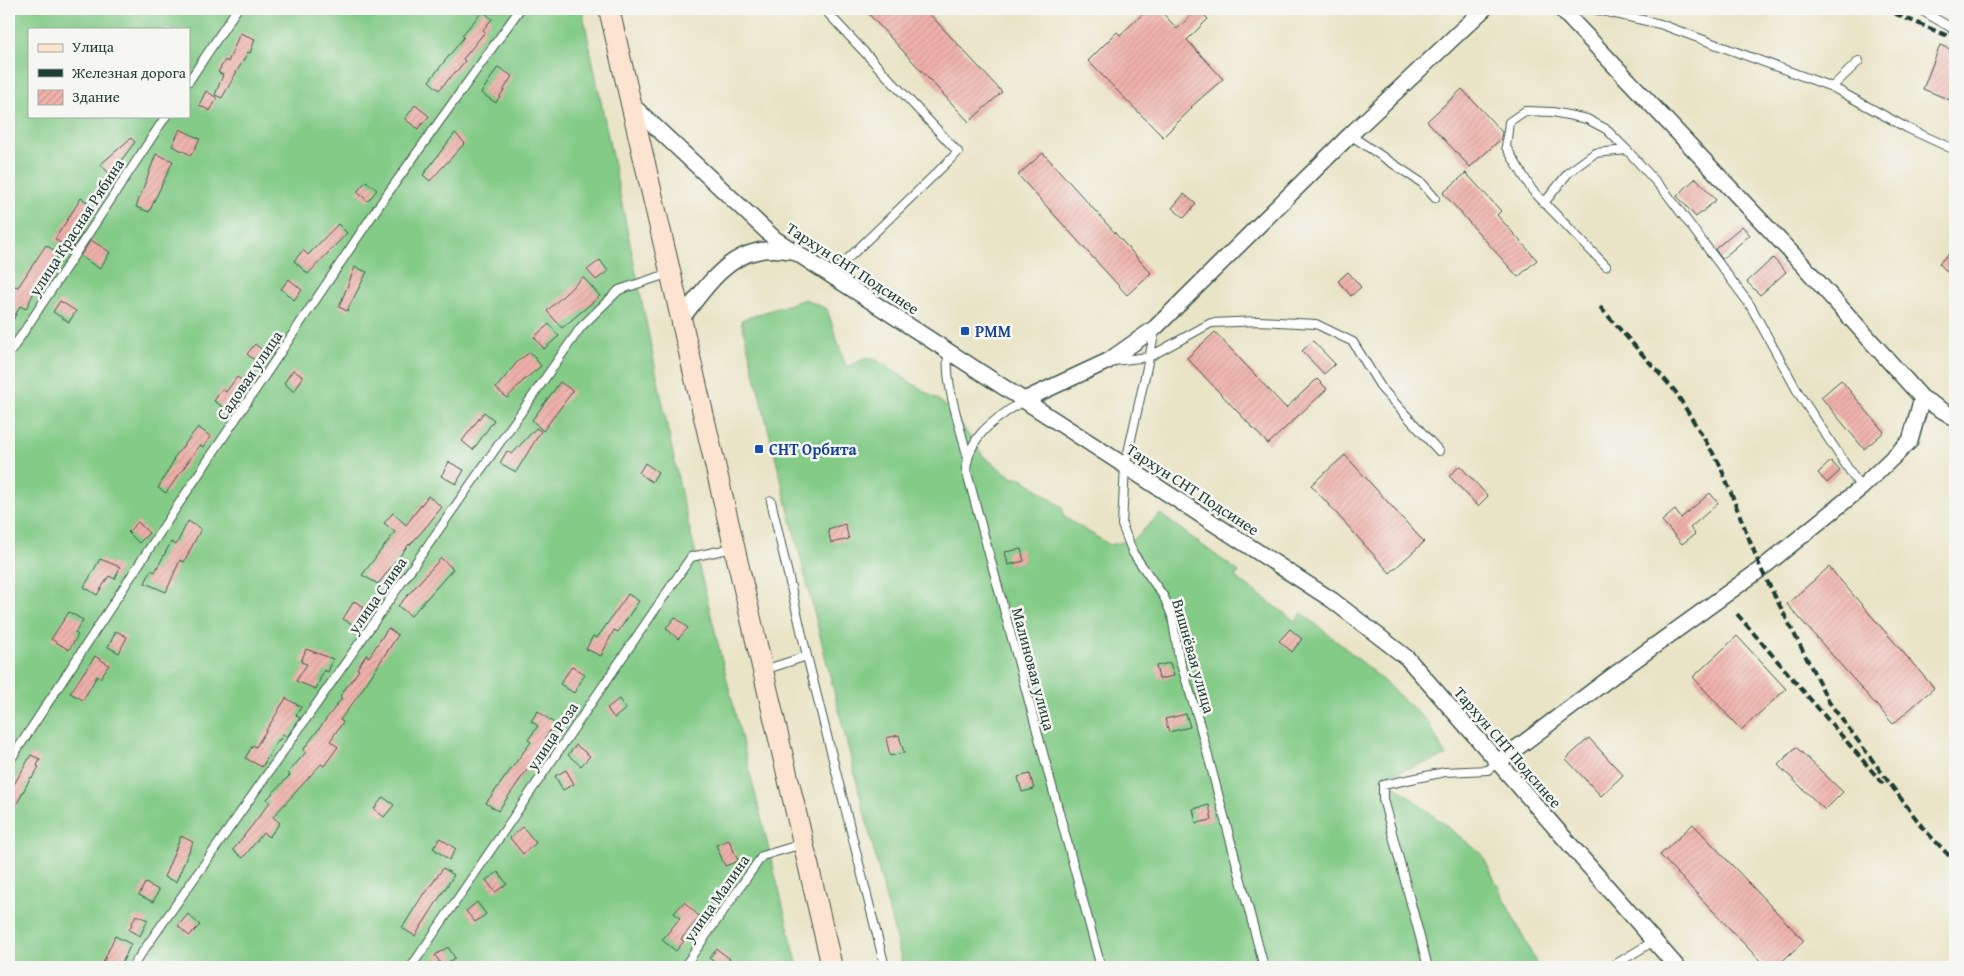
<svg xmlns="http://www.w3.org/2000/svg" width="1964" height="976" font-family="'Gentium Book Plus',serif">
<defs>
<pattern id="building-hatch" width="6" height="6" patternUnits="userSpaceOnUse" patternTransform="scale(1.25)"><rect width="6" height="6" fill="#efb1aa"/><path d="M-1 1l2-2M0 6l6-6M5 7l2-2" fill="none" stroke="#cc9993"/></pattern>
</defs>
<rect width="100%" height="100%" fill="#f6f6f2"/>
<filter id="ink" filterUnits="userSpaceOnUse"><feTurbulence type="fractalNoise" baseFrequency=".02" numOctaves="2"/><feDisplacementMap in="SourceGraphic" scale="10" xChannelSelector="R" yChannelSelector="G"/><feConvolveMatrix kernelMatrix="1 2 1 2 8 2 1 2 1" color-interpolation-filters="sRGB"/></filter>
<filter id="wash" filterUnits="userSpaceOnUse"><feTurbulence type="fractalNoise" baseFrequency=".0096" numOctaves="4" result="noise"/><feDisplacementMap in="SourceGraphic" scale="20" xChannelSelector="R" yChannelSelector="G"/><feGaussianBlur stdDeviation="1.12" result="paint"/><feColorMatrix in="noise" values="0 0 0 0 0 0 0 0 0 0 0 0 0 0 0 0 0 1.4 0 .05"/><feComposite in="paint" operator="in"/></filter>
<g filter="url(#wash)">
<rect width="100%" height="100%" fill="#eae4c6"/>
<path fill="#83cb87" stroke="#51845e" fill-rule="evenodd" d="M9,9h573l100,489 116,469h-789zM29,29h160v87h-160z
M805,299l22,10 19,58 18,-8h11l66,43 10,8 33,47 29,21h9l40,29 2,10 46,28 24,-6 26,-25 79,58 -4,5 60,44 7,-8 65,53 60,55 19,35 -58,19 10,13 84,66 56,113h-635l-162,-647z"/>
<g id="blocks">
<path fill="url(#building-hatch)" d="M864,9h61l77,83 -33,30z
M1148,9h11l18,20 21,-20 10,10 -21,21 36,39 -32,28 1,1 -29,29 -75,-76 29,-29 3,3z
M483,11l9,8 -9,11 2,2 -22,27 2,2 -9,11h-1l-16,18 -10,-9 35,-44 -2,-2z
M240,33l15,6 -5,14 -2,-1 -26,46 -7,-3 8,-20 -5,-3 7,-12 3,2z
M1940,45l15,6v51l-32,-13z
M498,67l14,9 -16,27 -15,-10z
M1462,89l40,43 -1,7 -31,28 -43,-46z
M206,91l11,7 -7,13 -11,-6z
M415,105l14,11 -11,13 -13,-10z
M180,129l20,10 -9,16 -19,-9z
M455,133l10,10 -35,38 -7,-6z
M131,138l4,4 -25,33 -9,-11z
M1043,153l108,120 -24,22 -109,-120z
M156,154l17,7 -24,51 -13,-5z
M1466,173l35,38 -4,4 40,45 -19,17 -75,-84z
M1696,178l20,22 -20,17 -19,-21z
M366,181l11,9 -9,11 -11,-9z
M1184,194l12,10 -12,14 -12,-10z
M81,198l11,7 -15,25 5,4 -11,16 -16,-11z
M338,224l9,9 -39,41 -14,-13 9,-11 5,5z
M1742,226l8,9 -28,24 -7,-10z
M91,240l19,12 -10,17 -20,-13z
M46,245l13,9 -18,28 -2,-1 -13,28 -6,-3 -11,22v-30l5,-12 4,1z
M1955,248v33l-16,-18z
M1773,258l13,14 -26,23 -13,-13z
M600,260l8,11 -12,9 -9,-10z
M355,267l12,5 -20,39 -8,-4z
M1348,272l13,15 -10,9 -13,-15z
M583,277l17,19 -38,32 -15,-17z
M289,279l13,11 -8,10 -13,-11z
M60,301l16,10 -7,11 -16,-10z
M549,324l10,12 -15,13 -10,-12z
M1215,332l71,76 31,-29 10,10 -59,55 -81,-86z
M1313,341l22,23 -11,10 -22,-23z
M255,344l15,12 -8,10 -15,-12z
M530,352l11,14 -17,14 -17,18 -11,-10 23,-28z
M293,370l10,7 -9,15 -10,-9z
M237,377l10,7 -18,27 -15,-10 8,-12 4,3z
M1841,380l43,52 -20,17 -43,-52z
M560,382l13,9 -30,40 -11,-11z
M484,412l10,8 -21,30 -11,-9z
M198,427l13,10 -8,10 -3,-2 -34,48 -8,-5 16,-28 -1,-1z
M536,428l5,3 -25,41 -16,-9 7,-12 5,3z
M1345,455l79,87 -34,31 -79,-88z
M1831,461l9,10 -13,12 -9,-10z
M449,462l15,8 -8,14 -15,-8z
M645,463l13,9 -6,10 -13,-9z
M1460,466l28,30 -10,10 -29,-30z
M1710,493l8,10 -28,25 5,6 -13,10 -20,-23 13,-11 6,8z
M428,496l14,11 -17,21 -15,17 -1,-1 -31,40 -16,-9 33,-43 -11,-9 9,-10 13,12z
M188,521l13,8 -17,33 -4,-2 -14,32 -21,-9 6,-13 4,2 16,-30 5,3z
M138,522l11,11 -10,10 -11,-11z
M845,524l4,15 -18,4 -3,-14z
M1021,549l3,12 -16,4 -3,-13z
M441,558l12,11 -42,47 -13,-10z
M100,559l20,8 -5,12 -6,-3 -12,19 -13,-8z
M1829,567l105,121 -41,36 -106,-120z
M628,594l11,7 -21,31 -4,-2 -13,26 -15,-7 7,-13 4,2z
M354,601l10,6 -10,18 -11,-6z
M69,612l14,8 -8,13 3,2 -9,15 -18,-11z
M675,617l13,11 -10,11 -12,-11z
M388,628l10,7 -40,61 -18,24 3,2 -13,19 8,6 -14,19 -3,-2 -48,53 7,6 -11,14 -6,-4 -20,25 -10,-8 37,-48 -3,-3 23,-24 -2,-2 18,-21 -3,-2 39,-52 -2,-2 19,-26 -2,-1 9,-14 3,2z
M1290,629l12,10 -10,13 -13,-11z
M116,631l11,6 -8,16 -11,-6z
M1737,636l49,53 -45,41 -48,-53z
M306,649l27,10 -5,13 -4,-2 -8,19 -20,-8 11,-17 -6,-2z
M95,656l14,9 -9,13 -3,-2 -14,24 -13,-7z
M1170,663l4,13 -15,3 -3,-13z
M572,666l13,8 -11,19 -14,-9z
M286,698l15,9 -5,8 4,3 -13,19 -4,-3 -3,6h-2l-16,27 -17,-9 8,-13 3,2z
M619,699l7,10 -12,9 -7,-10z
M538,711l17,13 -10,14 3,2 -50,71 -12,-8 45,-61 -3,-2 10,-14 -7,-5z
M1186,714l4,13 -21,5 -4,-13z
M899,735l5,18 -14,3 -4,-18z
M1589,738l34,37 -22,21 -35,-37z
M576,745l14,11 -9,10 -13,-11z
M1796,747l47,45 -18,18 -47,-45z
M31,755l9,4 -3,7 2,1 -7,11 -1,-1 -22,42v-34l4,1z
M566,770l8,14 -11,6 -8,-14z
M1030,774l4,15 -12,3 -4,-15z
M383,797l11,8 -10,12 -10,-8z
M1209,805l3,15 -16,3 -3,-14z
M1693,824l111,117 -28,26h-10l-106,-112z
M523,827l13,16 -13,11 -13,-16z
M181,836l12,6 -17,40 -12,-5z
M440,838l16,11 -7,11 -16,-12z
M729,840l9,21 -13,5 -9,-21z
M443,868l11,7 -39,61 -13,-8 22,-35 1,1z
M498,872l9,12 -12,8 -9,-12z
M145,883l14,7 -6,12 -14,-7z
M477,902l9,12 -11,8 -9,-11z
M684,902l16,15 -19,22 3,2 -8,10 -14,-11 18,-22 -6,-5z
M188,914l12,11 -11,11 -11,-10z
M136,915l12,5 -8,16 -11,-6z
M115,936l16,8 -11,23h-19z
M448,947l7,11 -13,8 -7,-11z
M717,949l13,10 -6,8h-3l-12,-9z"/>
</g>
</g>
<g filter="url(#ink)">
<use href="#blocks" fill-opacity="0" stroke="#3d564a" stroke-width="1"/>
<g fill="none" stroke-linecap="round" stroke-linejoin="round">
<g stroke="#3d564a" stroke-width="10">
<path id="service" d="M824,9l134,143 -127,123
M1594,9l66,15 172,63 75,41 48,22
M1919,9l36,21
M189,81l48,-72
M1832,87l27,-26
M1350,135l72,48 13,15
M1544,203l25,-31 26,-19 32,-3 40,44 83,111 49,89 62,94
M1606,266l-74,-76 -26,-43 3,-25 16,-11 28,1 34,7 19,10 21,21
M1155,331l-30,135 -3,59 11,28 31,44 8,19 7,42 19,60 66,249
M948,352c-3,34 11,70 19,103
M9,354l157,-238
M1113,361l36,-4 62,-34 48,-2 57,3 37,18 29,47 57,62
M1024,400c-28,19 -54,33 -58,69l135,498
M771,501l36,155 78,311
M764,670l43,-14
M9,762l167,-254 202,-301 142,-198
M132,967l449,-640 38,-37 51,-17
M411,967l280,-410 42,-9
M684,967l78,-111 40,-12
M1428,967l-45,-168v-14l62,-13 43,-2 10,-8
M1611,967l43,-26"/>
</g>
<g stroke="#3d564a" stroke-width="18">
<path id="minor" d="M1561,9l240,254 121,135 33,20
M632,105l143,134 557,361 75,58 270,309
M682,318c29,-38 54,-77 107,-67
M1024,400l84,-39 47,-33 195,-193 134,-126
M1498,762l116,-87 147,-106 100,-81 49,-47 12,-43"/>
</g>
<g stroke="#3d564a" stroke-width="22">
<path id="secondary" d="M609,9l223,958"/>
</g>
<use href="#service" stroke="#fff" stroke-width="8"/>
<use href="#minor" stroke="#fff" stroke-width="15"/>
<use href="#secondary" stroke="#fde4d1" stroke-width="20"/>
<path stroke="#1f3d34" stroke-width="4" stroke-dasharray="8 4" stroke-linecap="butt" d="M1884,9l71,30
M1600,307l75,84 44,72 42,106 68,133 94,126
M1737,614l147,171
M1919,824l36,38"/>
</g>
</g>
<g fill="#1a4fb4" stroke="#f6f6f2" stroke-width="2">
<rect x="960" y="326" width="10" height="10" rx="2.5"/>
<rect x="754" y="444" width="10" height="10" rx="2.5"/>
</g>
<g text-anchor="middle" stroke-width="5" stroke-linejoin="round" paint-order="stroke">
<g font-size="16" fill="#1f3d34" stroke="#f6f6f2">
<text transform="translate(76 227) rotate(-57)" y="6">улица Красная Рябина</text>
<text transform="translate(853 268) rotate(33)" y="6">Тархун СНТ Подсинее</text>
<text transform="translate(249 375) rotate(-56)" y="6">Садовая улица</text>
<text transform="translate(1193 489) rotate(33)" y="6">Тархун СНТ Подсинее</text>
<text transform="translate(377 595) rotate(-55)" y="6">улица Слива</text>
<text transform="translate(1194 656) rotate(74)" y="6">Вишнёвая улица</text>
<text transform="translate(1034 669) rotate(75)" y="6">Малиновая улица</text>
<text transform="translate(552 736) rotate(-56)" y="6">улица Роза</text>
<text transform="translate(1508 747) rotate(49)" y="6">Тархун СНТ Подсинее</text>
<text transform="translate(716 898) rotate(-55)" y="6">улица Малина</text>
</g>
<g font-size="16" font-weight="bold" fill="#164399" stroke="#f6f6f2" text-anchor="start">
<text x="975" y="337">РММ</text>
<text x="769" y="455">СНТ Орбита</text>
</g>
</g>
<rect width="1964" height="976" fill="none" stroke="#f6f6f2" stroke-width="30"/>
<rect x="28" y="28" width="162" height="90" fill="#f6f6f2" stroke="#a0aca6"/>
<rect x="38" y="44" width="25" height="8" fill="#fde4d1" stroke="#a0aca6"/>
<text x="72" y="52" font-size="15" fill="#1f3d34">Улица</text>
<rect x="38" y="69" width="25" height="8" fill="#1f3d34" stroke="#a0aca6"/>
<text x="72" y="78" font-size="15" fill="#1f3d34">Железная дорога</text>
<rect x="38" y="90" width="25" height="15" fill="url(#building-hatch)" stroke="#a0aca6"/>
<text x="72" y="102" font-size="15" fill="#1f3d34">Здание</text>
</svg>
